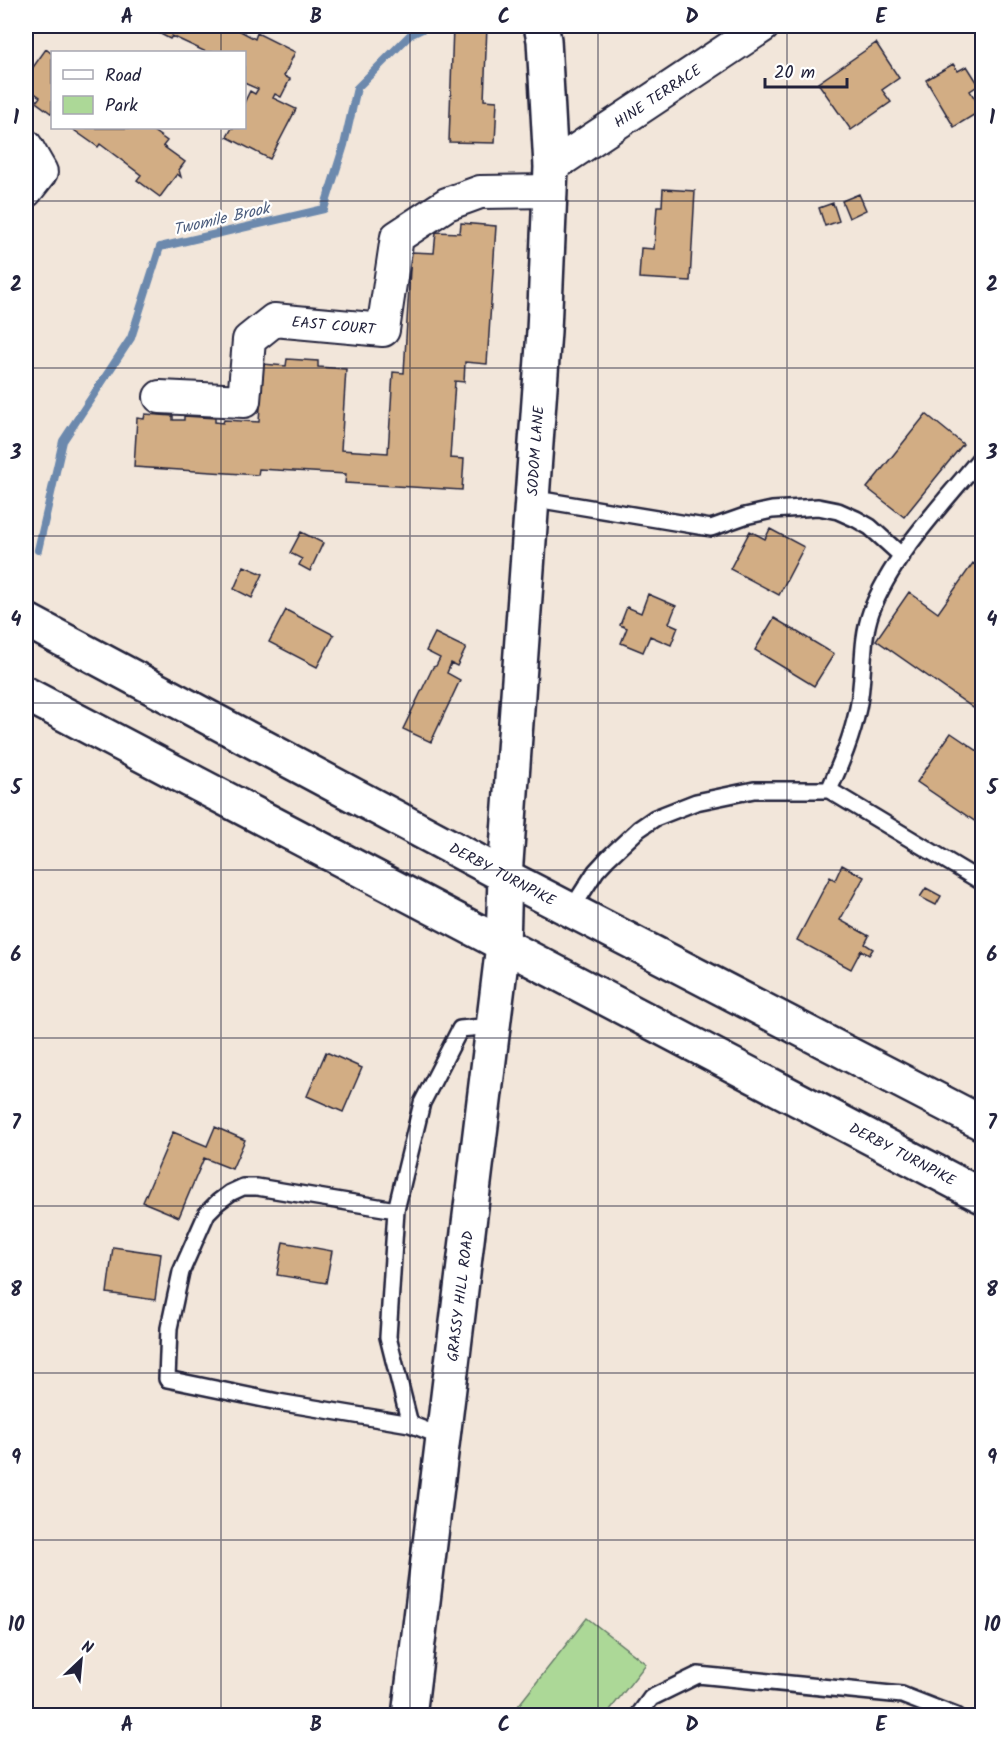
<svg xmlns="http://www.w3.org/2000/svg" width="1008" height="1741" font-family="Kalam,sans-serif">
<rect width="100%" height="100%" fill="#f2e6da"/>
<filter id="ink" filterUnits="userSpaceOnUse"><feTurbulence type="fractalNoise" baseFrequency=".0167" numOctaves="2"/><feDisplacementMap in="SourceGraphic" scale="12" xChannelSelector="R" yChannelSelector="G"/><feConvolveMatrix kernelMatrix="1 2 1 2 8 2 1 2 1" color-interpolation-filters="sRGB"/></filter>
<g filter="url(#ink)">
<path fill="#acd897" stroke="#677d69" stroke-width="1.5" d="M587,1618l59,46 -40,51h-95z"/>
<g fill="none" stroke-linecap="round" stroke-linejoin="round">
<path stroke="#6c89ad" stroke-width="8" d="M38,550l25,-109 68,-103 29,-91 164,-38 20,-64 13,-57 53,-53 19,-9"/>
</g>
<path fill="#d2ad84" stroke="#22223b" stroke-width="1.5" d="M151,26h80l24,13 2,-6 38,19 -11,24 6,3 -9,18 -6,-3 -2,4 23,11 -26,50 -43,-22 5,-9h12v-25l6,-12 5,3 3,-5 -14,-6v-31h-38l-34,-16 -2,3 -21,-11z
M453,26h34l-3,74 13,1 -2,42 -46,-1z
M876,43l23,35 -17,12 9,12 -40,28 -33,-47z
M46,49l6,5v60l-16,-12 4,-5 -14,-10v-10z
M953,64l5,7 9,-5 12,19 -9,6 12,19 -28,17 -28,-47z
M71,128h78l18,13 -4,5 22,16 -6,8 2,7 -4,-3 -17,23 -23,-17 4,-5 -41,-31 -2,3z
M663,189l32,2 -5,90 -51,-3 2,-30 13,1 3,-43h5z
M859,194l7,16 -17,8 -7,-17z
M833,203l6,18 -14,5 -6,-18z
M461,223l35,3 -9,138 -22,-2 -1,20 -9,-1 -5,77 14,1 -2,31 -117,-7 1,-9 -87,-5 -1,6 -124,-8 3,-49 7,1 1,-5 28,2v4h11v-4l31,2v4l8,1 1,-3 35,2 4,-58 23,2 1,-7 31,2v6l28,2 -5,81 47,3 5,-81 11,1 7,-121 23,1 2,-21 24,1z
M926,414l37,30 -59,73 -37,-29z
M770,529l34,18 -25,48 -49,-26 20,-38 15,8z
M301,532l22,11 -13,28 -11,-6 3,-6 -12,-6z
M973,563l9,7v144l-106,-74 33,-48 29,21z
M244,566l19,8 -11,24 -18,-9z
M648,594l28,12 -7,17 9,4 -7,18 -21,-9 -7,16 -22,-9 6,-15 -7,-3 7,-18 14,6z
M286,610l48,25 -17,32 -48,-25z
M774,618l60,36 -20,32 -59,-36z
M435,633l31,15 -9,18 -6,-3 -4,10 13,7 -29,62 -28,-13 30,-62 3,-1 4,-8 -14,-7z
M951,733l31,21v72l-65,-44z
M842,865l22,12 -24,43 29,16 -4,8 8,5 -4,6 -8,-5 -10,19 -54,-29 33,-63 5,3z
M926,888l15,8 -5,9 -16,-8z
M326,1052l36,16 -19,44 -36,-16z
M215,1127l30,13 -13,29 -28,-11 -25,59 -36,-15 30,-70 34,14z
M283,1242l49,9 -6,32 -49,-8z
M113,1247l48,7 -6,46 -48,-7z"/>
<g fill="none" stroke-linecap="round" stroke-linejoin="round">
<g stroke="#22223b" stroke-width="20">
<path id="lane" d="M530,498l181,30 34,-12 27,-6 46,-3 20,4 18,8 14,8 32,29
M829,790c12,-27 23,-53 29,-82 7,-32 2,-65 13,-96 21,-57 73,-109 111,-156
M571,910l25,-39 12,-13 31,-29 16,-11 41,-16 58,-12h75l153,92
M396,1210l-139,-23h-14l-13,6 -12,9 -11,11 -26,59 -12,56 -2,51 111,23 132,22
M443,1437l-33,-13 -22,-87 8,-127 26,-107 38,-74 33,-3
M638,1716l13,-18 47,-23 204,20 54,21"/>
</g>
<g stroke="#22223b" stroke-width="36">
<g id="street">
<path d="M26,146l15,26 -15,19"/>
<path id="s1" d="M551,167l212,-141"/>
<path id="s2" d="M160,397l84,4 5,-61 25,-20 109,10 14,-93 50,-33 33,-12 69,-1"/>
</g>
</g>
<g stroke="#22223b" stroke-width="38">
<g id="secondary">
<path id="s3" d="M409,1716l94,-771 2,-69 39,-545 7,-164 -7,-127 -3,-14"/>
</g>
</g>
<g stroke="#22223b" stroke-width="38">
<g id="highway">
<path id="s4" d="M26,620l479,256 477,247"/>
<path id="s5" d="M26,694l956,502"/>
</g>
</g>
<use href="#lane" stroke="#fff" stroke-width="15"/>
<use href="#street" stroke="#fff" stroke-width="32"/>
<use href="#secondary" stroke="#fff" stroke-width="33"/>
<use href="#highway" stroke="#fff" stroke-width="33"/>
</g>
</g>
<path fill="none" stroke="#22223b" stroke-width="1.5" stroke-opacity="0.55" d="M221,26v26M410,26v1690M598,26v1690M787,26v1690M221,128v1588M26,201h956M26,368h956M26,536h956M26,703h956M26,870h956M26,1038h956M26,1206h956M26,1373h956M26,1540h956"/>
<g text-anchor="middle" stroke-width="4.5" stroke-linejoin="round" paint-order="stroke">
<g font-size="15" fill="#22223b" stroke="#fff">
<text dy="5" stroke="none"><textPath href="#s1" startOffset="128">HINE TERRACE</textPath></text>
<text dy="5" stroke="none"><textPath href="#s2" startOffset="237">EAST COURT</textPath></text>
<text dy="5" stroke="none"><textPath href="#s3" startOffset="1272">SODOM LANE</textPath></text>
<text dy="5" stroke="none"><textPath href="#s4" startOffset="540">DERBY TURNPIKE</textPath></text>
<text dy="5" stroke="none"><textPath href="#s5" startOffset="990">DERBY TURNPIKE</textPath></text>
<text dy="5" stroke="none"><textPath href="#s3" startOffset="423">GRASSY HILL ROAD</textPath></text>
</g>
<g font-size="16" font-style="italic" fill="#4d5e7e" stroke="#fff">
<text transform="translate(221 218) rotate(-13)" y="6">Twomile Brook</text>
</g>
</g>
<rect width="1008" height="1741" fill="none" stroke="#fff" stroke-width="66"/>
<rect x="51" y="51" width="195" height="78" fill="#ffffff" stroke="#a7a7b1" stroke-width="1.5"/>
<rect x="63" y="70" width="30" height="9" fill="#ffffff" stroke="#a7a7b1" stroke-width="1.5"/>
<text x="105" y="81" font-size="18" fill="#22223b">Road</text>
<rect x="63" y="96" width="30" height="18" fill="#acd897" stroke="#a7a7b1" stroke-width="1.5"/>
<text x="105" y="111" font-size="18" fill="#22223b">Park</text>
<g transform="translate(81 1660) rotate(26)" stroke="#ffffff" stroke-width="4.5" paint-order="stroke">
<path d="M0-4.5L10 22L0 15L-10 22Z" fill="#22223b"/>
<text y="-9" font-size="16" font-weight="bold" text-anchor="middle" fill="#22223b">N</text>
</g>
<path d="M765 78v9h82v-9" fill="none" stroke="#22223b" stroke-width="3"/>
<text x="774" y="78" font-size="18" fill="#22223b" stroke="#ffffff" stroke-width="4.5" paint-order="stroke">20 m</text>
<rect x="33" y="33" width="942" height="1675" fill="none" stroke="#22223b" stroke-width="2"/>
<g font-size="20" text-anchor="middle" font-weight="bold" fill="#22223b">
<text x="127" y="23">A</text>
<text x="316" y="23">B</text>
<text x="504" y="23">C</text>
<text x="692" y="23">D</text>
<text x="881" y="23">E</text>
<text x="16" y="124">1</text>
<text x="992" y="124">1</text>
<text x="16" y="291">2</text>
<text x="992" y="291">2</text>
<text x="16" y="459">3</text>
<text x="992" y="459">3</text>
<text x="16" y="626">4</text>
<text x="992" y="626">4</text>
<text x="16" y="794">5</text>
<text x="992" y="794">5</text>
<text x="16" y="961">6</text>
<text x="992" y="961">6</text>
<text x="16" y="1129">7</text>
<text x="992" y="1129">7</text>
<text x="16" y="1296">8</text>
<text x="992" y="1296">8</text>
<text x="16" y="1464">9</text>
<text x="992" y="1464">9</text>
<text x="16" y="1631">10</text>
<text x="992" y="1631">10</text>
<text x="127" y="1731">A</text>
<text x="316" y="1731">B</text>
<text x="504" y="1731">C</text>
<text x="692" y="1731">D</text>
<text x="881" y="1731">E</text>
</g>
</svg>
